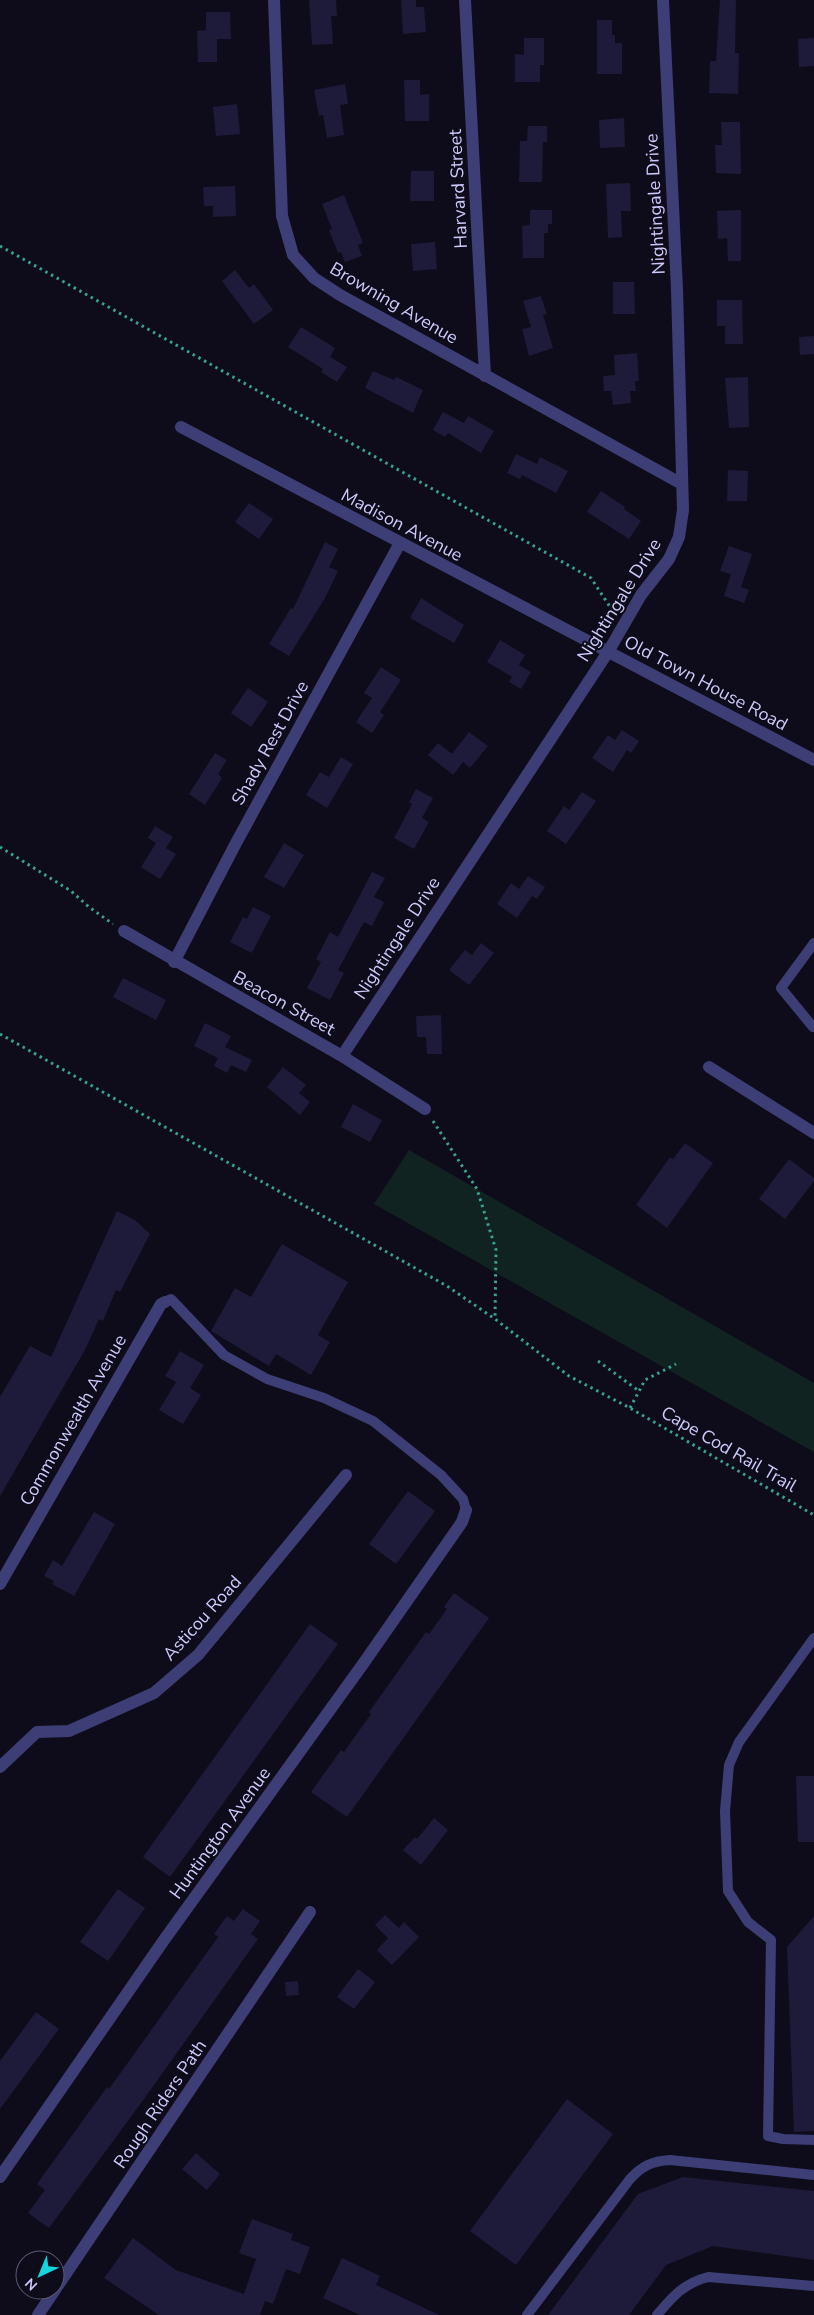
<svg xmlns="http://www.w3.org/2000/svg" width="814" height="2315" font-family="'Nunito Sans',sans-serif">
<rect width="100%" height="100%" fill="#0e0c1a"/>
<path fill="#102321" d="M409,1150l405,233v69l-440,-248z"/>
<path fill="#1e1a39" d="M309,0h27l1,16h-6l2,28 -21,1z
M401,0h15v7h8l2,25 -23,2z
M720,0h16l-1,53h4l-1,41 -29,-1 1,-32h6z
M206,12h24l1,27h-14v23h-19l-1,-31 9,-1z
M597,20h15v15h3v8h7v31h-25z
M524,38h20v27h-4v17h-25v-28l9,1z
M814,38v28l-15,1 -1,-28z
M404,80h16v15l9,-1v27h-24z
M345,84l3,20 -8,1 4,30 -17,3 -4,-23 -4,1 -5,-26z
M237,104l3,30 -24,2 -3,-29z
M624,118l1,29 -25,1 -1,-28z
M721,122h19l1,52 -25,-1 -1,-28h7z
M528,126h19v16h-4l-1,40h-23l1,-41h7z
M411,171h23v30h-24z
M630,183l1,28h-10l1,26 -14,1 -2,-54z
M235,186l1,30 -23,1v-11h-9l-1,-19z
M344,195l19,48 -5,2 4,11 -17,6 -4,-10 -3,1 -9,-23 3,-1 -10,-25z
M530,210h22v14h-4v9h-4v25h-21l-1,-32 8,-1z
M741,210v51h-13l-1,-23 -9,1 -1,-28z
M435,242l2,27 -24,2 -2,-27z
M235,270l14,18 5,-4 19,26 -19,14 -32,-43z
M613,282h21l1,32h-22z
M541,296l6,18 -4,1 10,33 -24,8 -7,-27 9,-2 -8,-26z
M717,300h25l1,44h-18v-18h-8z
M301,327l34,21 -5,9 17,10 -10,15 -16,-10 2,-3 -35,-22z
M814,336v18l-14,1 -1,-18z
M637,353l2,28h-4l1,10h-6l1,12 -18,2 -2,-14h-7l-1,-15 12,-1 -1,-20z
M373,371l21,9 2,-3 27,13 -10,23 -48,-25z
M748,377l1,50 -20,1 -4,-50z
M443,412l21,11 4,-7 26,15 -13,22 -33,-20 -3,4 -12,-7z
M516,454l21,10 3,-7 28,14 -12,22 -34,-18 -2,4 -13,-6z
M728,470l20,1 -1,30h-20z
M601,491l24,16 -1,2 17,12 -12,18 -42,-27z
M249,503l24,16 -14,20 -24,-17z
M325,542l13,7 -9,18 9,4 -13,27 -36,58 -20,-12 22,-36 2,1z
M729,546l23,8 -11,33 8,3 -5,13 -20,-7 7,-22 -11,-3z
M421,598l43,27 -10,18 -44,-25z
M500,640l25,15 -6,10 12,7 -10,17 -12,-7 3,-5 -25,-15z
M381,667l20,13 -21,32 4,3 -12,18 -16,-11 16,-24 -8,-5z
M248,688l20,14 -17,25 -20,-14z
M622,730l17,11 -8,12 -4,-3 -14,22 -21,-14 16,-23 7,5z
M469,732l19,14 -18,22 -7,-6 -10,13 -25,-20 10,-12 14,11z
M215,753l12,7 -9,14 4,4 -17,27 -16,-11z
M341,757l12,7 -26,44 -21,-13 14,-23 9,5z
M416,789l17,9 -11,20 7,4 -15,27 -20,-11 18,-34 -3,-2z
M582,792l14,9 -30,43 -19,-13 17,-25 5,4z
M155,826l18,11 -7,11 10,6 -16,25 -19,-12 15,-24 -8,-5z
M284,843l20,12 -20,33 -20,-11z
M372,872l13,6 -11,19 10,5 -12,24 -8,-4 -26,48 6,3 -14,27 -23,-12 14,-26 -5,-3 14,-27 8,5z
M528,876l17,11 -8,12 -5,-3 -15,22 -20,-14 14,-21 8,6z
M253,907l18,9 -19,37 -22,-11 13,-25 4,2z
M481,943l13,10 -25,32 -20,-15 16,-20 7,5z
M123,978l43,22 -10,20 -43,-23z
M441,1015l1,39h-15l-1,-17h-9l-1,-21z
M205,1023l26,13 -6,11 27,13 -6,12 -15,-7 -4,8 -13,-7 4,-8 -24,-12z
M283,1067l23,18 -7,8 11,9 -10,13 -33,-28z
M353,1104l29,16 -12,22 -29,-15z
M685,1143l28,20 -46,65 -31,-23 34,-48 3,2z
M789,1159l25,19v3l-29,38 -26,-20z
M117,1211l18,9 15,14 -30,58 -4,-2 -13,31 -4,-2 -14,31 -85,146v-99l30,-51 21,11z
M282,1244l66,38 -30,53 12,7 -19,33 -35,-21 -7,12 -58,-35 24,-43 16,9z
M180,1351l24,14 -14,23 11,7 -18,29 -24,-14 17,-28 -11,-6z
M408,1491l27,20 -39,53 -27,-20z
M94,1512l21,12 -41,72 -22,-12 2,-3 -10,-5 9,-16 9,6z
M454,1593l35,25 -142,199 -36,-25 30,-42 3,2 27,-38 -2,-2 57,-80 3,2 18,-25 -3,-2z
M310,1624l28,20 -168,233 -27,-20z
M796,1776h18v66h-16z
M434,1818l14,12 -27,35 -18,-15 12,-13 2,2z
M118,1889l27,19 -37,53 -28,-19z
M243,1909l17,12 -9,13 7,5 -114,160 -95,129 -21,-15 17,-23 -8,-6 70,-97 2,2 109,-152 -4,-3 13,-18 7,5z
M385,1915l14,13 5,-6 15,15 -27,28 -15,-15 11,-12 -13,-13z
M814,1916v215l-20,1 -7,-185z
M358,1969l17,13 -21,27 -17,-12z
M298,1981l1,14 -13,1 -1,-14z
M36,2012l23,17 -59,80v-48z
M567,2099l46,35 -97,131 -46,-34z
M196,2153l24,21 -13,16 -25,-21z
M683,2177l131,14v69l-101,-14 -47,19 -37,50h-81l90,-121z
M252,2219l41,15 -2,6 19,7 -10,27 -14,-5 -13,35 -8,-3 -5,14h-101l-55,-37 29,-40 43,32 68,24 12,-35 -17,-6z
M342,2258l38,18 -4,9 63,30h-79l-37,-17z"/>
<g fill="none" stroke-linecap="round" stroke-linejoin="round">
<path stroke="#37a193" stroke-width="3" stroke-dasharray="2.5 4" stroke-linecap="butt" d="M0,246l591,332 23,35
M0,847l71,44 18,16 24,17
M0,1034l447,252 48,33 74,57 61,32 184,107
M433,1121l44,68 19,61 -1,69
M598,1361l41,30
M630,1408l15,-28 31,-16"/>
<path stroke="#3c3e75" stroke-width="10" d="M813,1027l-32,-39 33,-45
M165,1302l6,-3 53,56 43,24 57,19 49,23 68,54 22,24 3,11
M814,1638l-75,104 -10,23 -4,46 3,80 20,31 23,18 -3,196 15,3 31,1
M527,2315l103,-136c12,-13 22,-18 40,-19l144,15
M657,2315c15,-18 27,-32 51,-38l106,9"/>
<path stroke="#3c3e75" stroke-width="12" d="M274,0l8,216 11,39 21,23 26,17 342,189
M465,0l20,376
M181,427l633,333
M124,931l218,125 83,53
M174,962l62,-119 164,-300
M342,1056l266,-404 33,-57 28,-36 10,-22 4,-27 -6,-221 -14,-289
M709,1067l105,66
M0,1584l161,-280 4,-2
M0,1767l37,-35 32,-1 85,-38 44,-38 148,-180
M0,2177l164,-237 199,-276 99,-142 4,-12
M38,2315l272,-403"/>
</g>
<g text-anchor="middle" stroke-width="4" stroke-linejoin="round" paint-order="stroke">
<g font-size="18" fill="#cccafa" stroke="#0e0c1a">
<text transform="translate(458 189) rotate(-93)" y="6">Harvard Street</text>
<text transform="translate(655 204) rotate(-93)" y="6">Nightingale Drive</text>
<text transform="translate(394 303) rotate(30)" y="6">Browning Avenue</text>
<text transform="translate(402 525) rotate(28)" y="6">Madison Avenue</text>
<text transform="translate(619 600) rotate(-58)" y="6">Nightingale Drive</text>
<text transform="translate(706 683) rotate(28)" y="6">Old Town House Road</text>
<text transform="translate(270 743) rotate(-61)" y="6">Shady Rest Drive</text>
<text transform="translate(397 938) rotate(-57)" y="6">Nightingale Drive</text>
<text transform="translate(284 1003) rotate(29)" y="6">Beacon Street</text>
<text transform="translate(73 1420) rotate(-60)" y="6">Commonwealth Avenue</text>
<text transform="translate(729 1449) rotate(30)" y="6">Cape Cod Rail Trail</text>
<text transform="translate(202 1618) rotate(-48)" y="6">Asticou Road</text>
<text transform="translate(220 1833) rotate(-54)" y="6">Huntington Avenue</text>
<text transform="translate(160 2104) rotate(-56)" y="6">Rough Riders Path</text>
</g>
</g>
<g transform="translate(40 2275) rotate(224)"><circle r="24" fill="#0e0c1a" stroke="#5a5874"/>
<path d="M0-4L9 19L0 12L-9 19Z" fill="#15d5db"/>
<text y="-8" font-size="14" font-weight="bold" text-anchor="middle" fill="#cccafa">N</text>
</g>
</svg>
